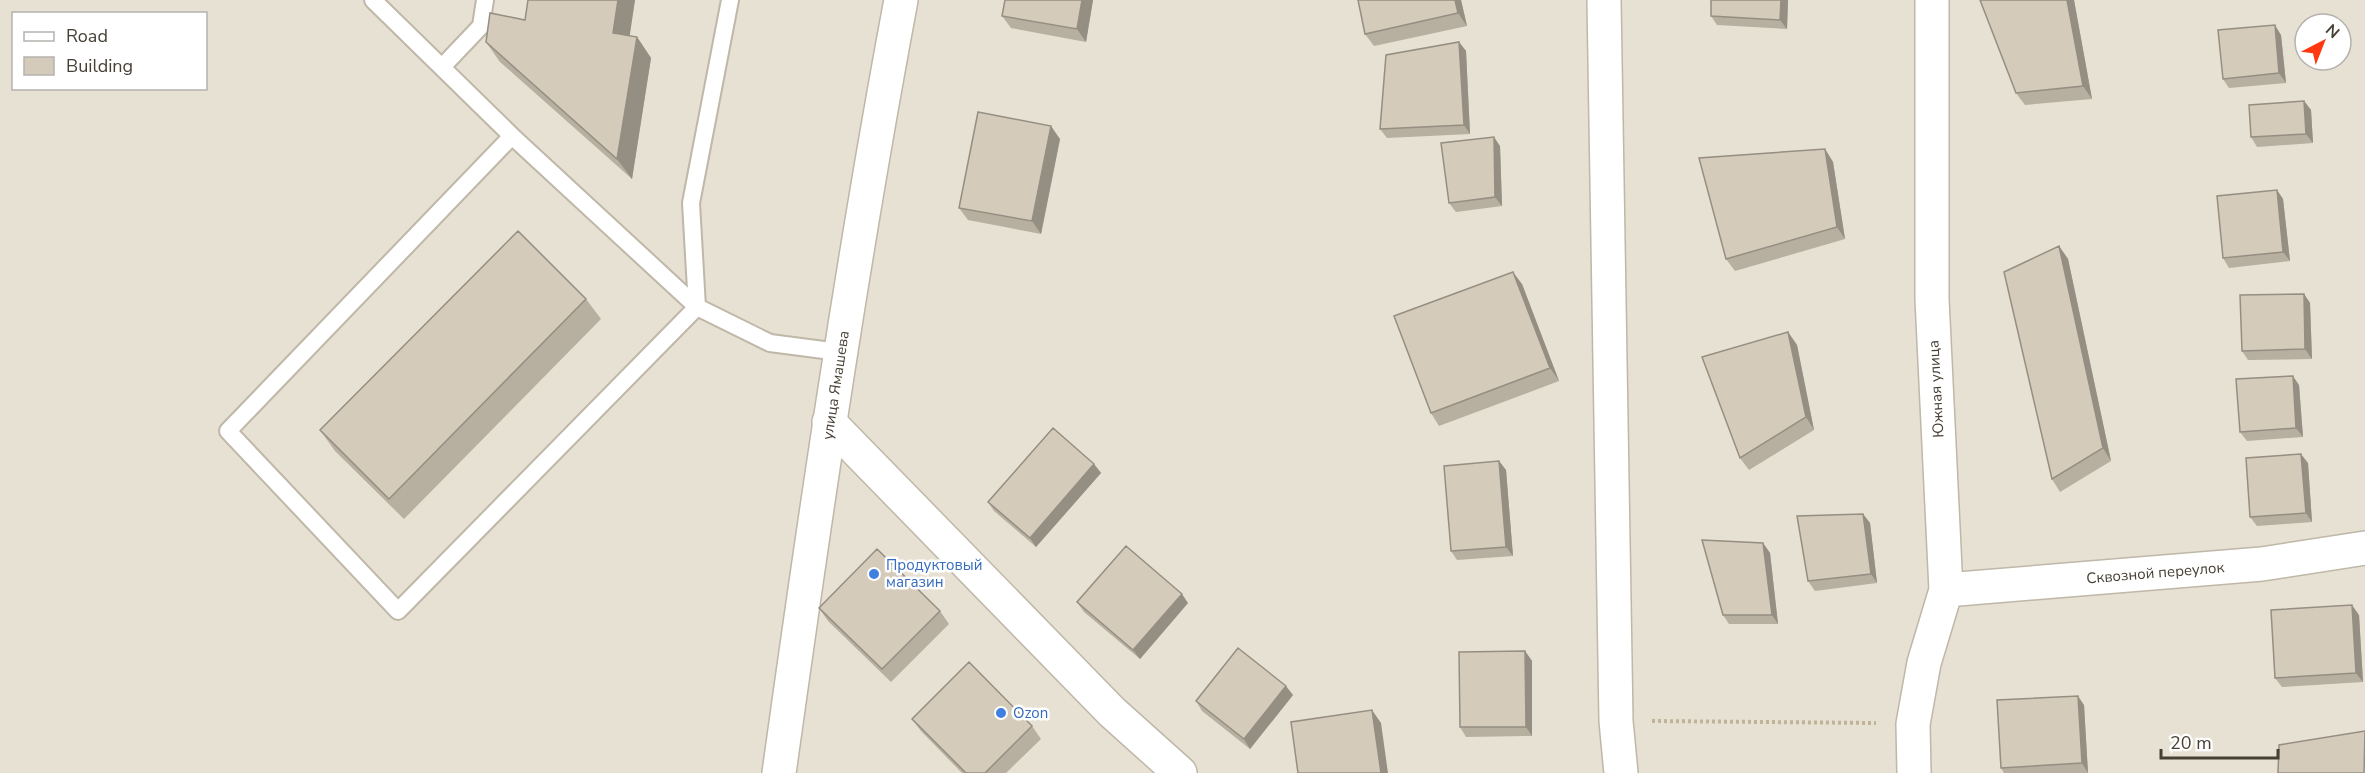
<svg xmlns="http://www.w3.org/2000/svg" width="2365" height="773" font-family="'Nunito Sans',sans-serif">
<rect width="100%" height="100%" fill="#f3efe5"/>
<path fill="#e7e1d3" fill-rule="evenodd" d="M0,0h2365v773h-2365zM14,14h192v74h-192zM2305,24h36v36h-36z"/>
<g fill="none" stroke-linecap="round" stroke-linejoin="round">
<g stroke="#bfb7a7" stroke-width="20">
<path id="lane" d="M373,0l139,136 185,171 73,36 69,9
M442,67l39,-41 4,-26
M512,136l-284,295 170,180 299,-304 -6,-104 39,-203"/>
</g>
<g stroke="#bfb7a7" stroke-width="36">
<g id="street">
<path d="M1604,0l12,721 5,52"/>
<path d="M829,422l283,290 68,61"/>
<path id="s1" d="M1946,590l316,-26 103,-16"/>
<path id="s2" d="M779,773c36,-258 74,-517 122,-773"/>
<path d="M1914,773l-1,-49 11,-61 22,-73 -14,-291v-299"/>
</g>
</g>
<path stroke="#c1b398" stroke-width="4" stroke-dasharray="3 3" stroke-linecap="butt" d="M1652,721l224,2"/>
<use href="#lane" stroke="#fff" stroke-width="16"/>
<use href="#street" stroke="#fff" stroke-width="33"/>
</g>
<path fill="#b7afa0" d="M528,0h107l-6,36 8,1 14,21 -19,121 -132,-117 -14,-20 39,-22z
M1093,0l-7,42 -75,-14 -9,-12z
M1358,0h103l6,26 -93,20 -9,-12z
M1788,0l-1,29 -70,-4 -6,-9z
M2074,0l18,99 -67,6 -9,-12z
M2281,35l5,48 -57,5 -6,-9z
M1459,42l7,9 4,83 -83,4 -7,-9z
M2304,101l7,9 2,33 -56,4 -6,-10z
M1060,139l-19,95 -73,-14 -9,-12z
M1500,146l2,60 -46,6 -7,-9z
M1825,149l8,13 12,77 -110,32 -9,-12z
M2277,190l6,9 7,62 -61,7 -6,-10z
M2059,246l9,13 43,202 -51,31 -8,-13z
M1522,284l37,97 -120,45 -8,-13z
M2304,294l6,9 2,56 -64,1 -6,-9z
M586,299l15,20 -197,200 -69,-68 -15,-21z
M1788,332l9,13 17,85 -65,40 -9,-12z
M2299,385l4,52 -56,4 -7,-9z
M1499,461l7,9 7,86 -56,4 -6,-9z
M2308,463l4,59 -55,4 -7,-9z
M1094,464l7,9 -65,74 -42,-36 -6,-9z
M1863,514l7,9 7,60 -62,8 -7,-10z
M1763,543l7,10 8,71h-49l-6,-9z
M1077,602l111,1 -48,56 -56,-47z
M819,608l121,3 9,13 -58,58 -63,-61z
M2359,615l4,67 -81,5 -7,-9z
M1525,651l7,10v75l-66,1 -6,-10z
M1293,695l-43,54 -48,-38 -6,-10z
M2084,705l4,68h-84l-3,-5z
M912,719l120,7 9,13 -35,34h-44l-41,-42z"/>
<path fill="#958e82" d="M618,0h17l-8,54 -14,-21z
M1082,0h11l-7,42 -9,-13z
M1455,0h6l6,26 -9,-13z
M1781,0h7l-1,29 -7,-9z
M2067,0h7l18,99 -9,-13z
M2275,25l6,10 5,48 -7,-10z
M637,37l14,21 -19,121 -15,-20z
M1459,42l7,9 4,83 -6,-9z
M2304,101l7,9 2,33 -7,-9z
M1051,126l9,13 -19,95 -9,-13z
M1494,137l6,9 2,60 -7,-9z
M1825,149l8,13 12,77 -8,-12z
M2277,190l6,9 7,62 -7,-9z
M2059,246l9,13 43,202 -8,-13z
M1513,272l9,12 37,97 -9,-13z
M2304,294l6,9 2,56 -7,-10z
M1788,332l9,13 17,85 -8,-13z
M2293,376l6,9 4,52 -7,-9z
M2301,454l7,9 4,59 -6,-9z
M1499,461l7,9 7,86 -7,-9z
M1094,464l7,9 -65,74 -6,-9z
M1863,514l7,9 7,60 -6,-9z
M1763,543l7,10 8,71 -6,-9z
M1182,594l6,9 -48,56 -7,-9z
M2352,605l7,10 4,67 -7,-9z
M1525,651l7,10v75l-6,-9z
M1286,686l7,9 -43,54 -6,-10z
M2078,696l6,9 4,68 -6,-10z
M1372,710l9,13 7,50h-7z"/>
<path fill="#d5cbba" stroke="#958e82" stroke-width="1.5" d="M528,0h90l-5,33 24,4 -20,122 -131,-117 4,-29 35,7z
M1005,0h77l-5,29 -75,-13z
M1358,0h97l3,13 -93,21z
M1711,0h70l-1,20 -69,-4z
M1980,0h87l16,86 -67,7z
M2275,25l4,48 -56,6 -5,-49z
M1459,42l5,83 -84,4 6,-74z
M2304,101l2,33 -55,3 -2,-32z
M978,112l73,14 -19,95 -73,-13z
M1494,137l1,60 -46,6 -8,-60z
M1825,149l12,78 -111,32 -27,-101z
M2277,190l6,62 -60,6 -6,-62z
M518,231l68,68 -197,200 -69,-69z
M2059,246l44,202 -51,31 -48,-207z
M1513,272l37,96 -119,45 -37,-97z
M2304,294l1,55 -63,2 -2,-56z
M1788,332l18,85 -66,41 -38,-101z
M2293,376l3,52 -56,4 -4,-53z
M1053,428l41,36 -64,74 -42,-36z
M2301,454l5,59 -56,4 -4,-59z
M1499,461l7,86 -55,4 -7,-85z
M1863,514l8,60 -63,7 -11,-65z
M1702,540l61,3 9,72h-49z
M1126,546l56,48 -49,56 -56,-48z
M877,549l63,62 -58,58 -63,-61z
M2352,605l4,68 -81,5 -4,-68z
M1238,648l48,38 -42,53 -48,-38z
M1525,651l1,76h-66l-1,-75z
M969,662l63,64 -47,47h-19l-54,-54z
M2078,696l4,67 -81,5 -4,-68z
M1372,710l9,63h-83l-7,-51z
M2365,731l-1,42h-86l1,-28z"/>
<g fill="#3f7fe0" stroke="#fff" stroke-width="2">
<circle cx="874" cy="574" r="6"/>
<circle cx="1001" cy="713" r="6"/>
</g>
<g text-anchor="middle" stroke-width="5" stroke-linejoin="round" paint-order="stroke">
<g font-size="15" fill="#463f34" stroke="#fff">
<text dy="5" stroke="none"><textPath href="#s2" startOffset="392">улица Ямашева</textPath></text>
<text transform="translate(1936 389) rotate(-93)" y="5">Южная улица</text>
<text dy="5" stroke="none"><textPath href="#s1" startOffset="210">Сквозной переулок</textPath></text>
</g>
<g font-size="15" fill="#366cbe" stroke="#fff" text-anchor="start">
<text x="886" y="570">Продуктовый<tspan x="886" dy="17">магазин</tspan></text>
<text x="1013" y="718">Ozon</text>
</g>
</g>
<rect x="12" y="12" width="195" height="78" fill="#ffffff" stroke="#b5b2ae" stroke-width="1.5"/>
<rect x="24" y="32" width="30" height="9" fill="#ffffff" stroke="#b5b2ae" stroke-width="1.5"/>
<text x="66" y="42" font-size="18" fill="#463f34">Road</text>
<rect x="24" y="57" width="30" height="18" fill="#d5cbba" stroke="#b5b2ae" stroke-width="1.5"/>
<text x="66" y="72" font-size="18" fill="#463f34">Building</text>
<g transform="translate(2323 42) rotate(42)"><circle r="28" fill="#ffffff" stroke="#b5b2ae" stroke-width="1.5"/>
<path d="M0-4.5L10 22L0 15L-10 22Z" fill="#ff3810"/>
<text y="-9" font-size="16" font-weight="bold" text-anchor="middle" fill="#463f34">N</text>
</g>
<path d="M2161 749v9h117v-9" fill="none" stroke="#463f34" stroke-width="3"/>
<text x="2170" y="749" font-size="18" fill="#463f34" stroke="#ffffff" stroke-width="4.5" paint-order="stroke">20 m</text>
</svg>
